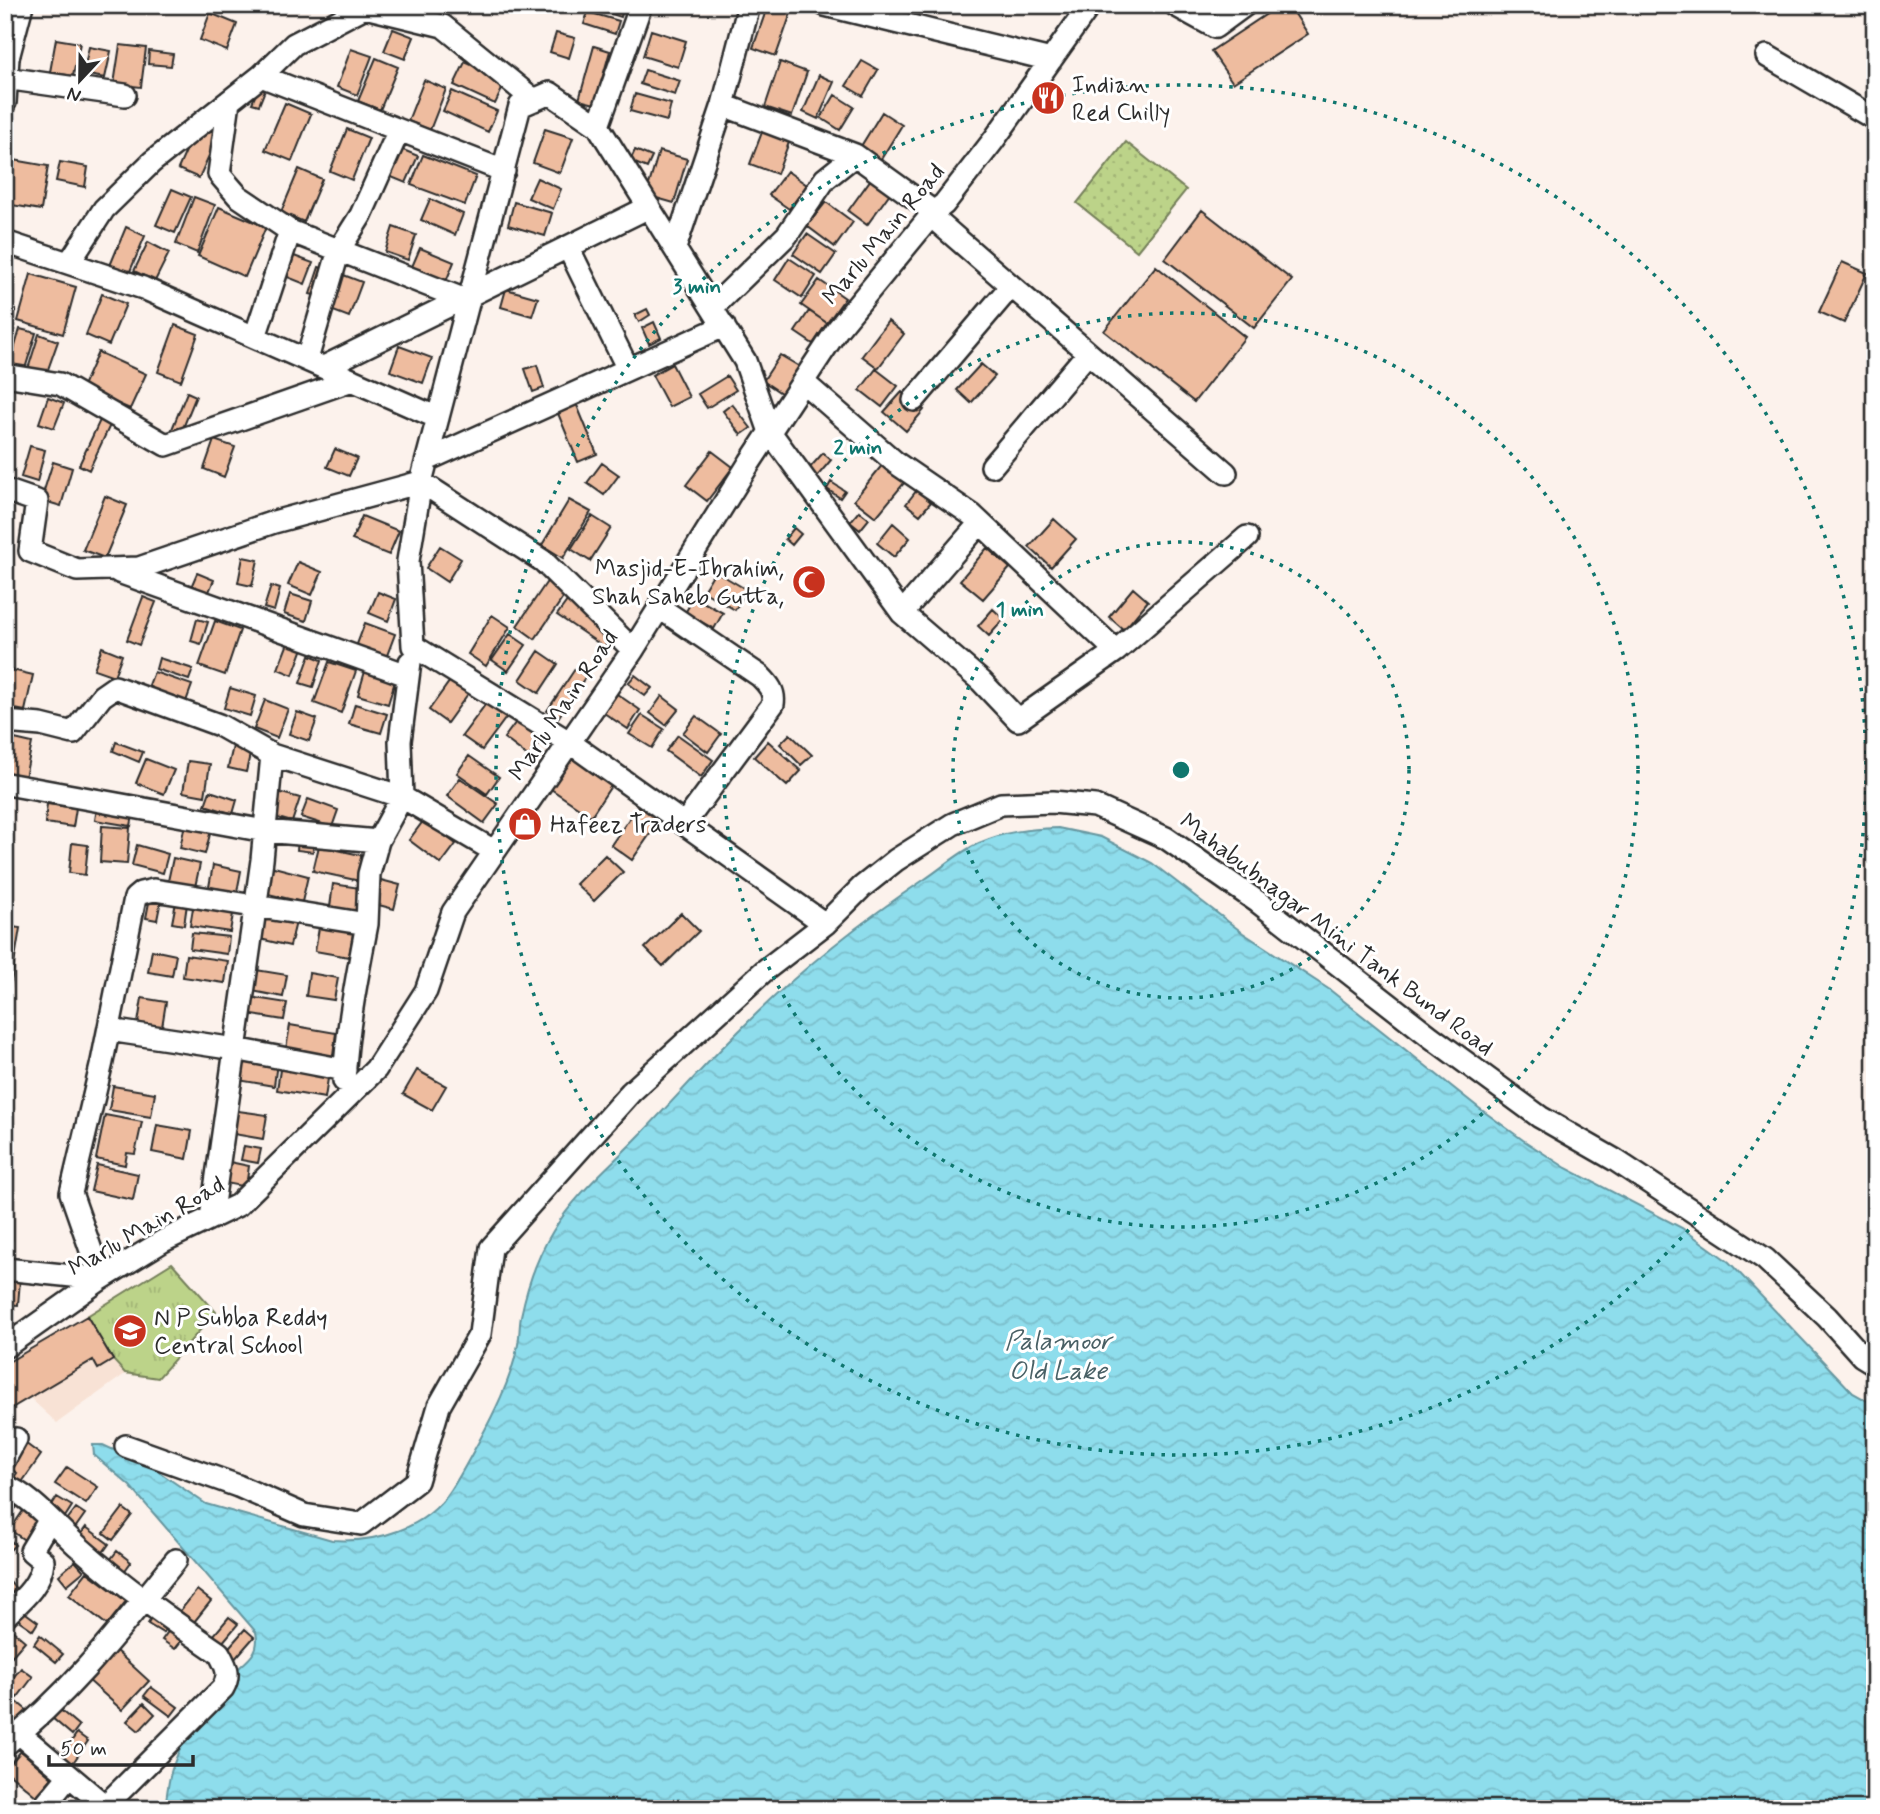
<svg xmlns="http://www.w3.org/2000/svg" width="1880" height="1814" font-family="Mynerve,sans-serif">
<defs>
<pattern id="grass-dots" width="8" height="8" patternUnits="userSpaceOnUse" patternTransform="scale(1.75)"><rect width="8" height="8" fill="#bcd389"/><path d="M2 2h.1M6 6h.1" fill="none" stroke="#a2b576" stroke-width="1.8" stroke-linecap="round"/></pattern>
<pattern id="park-tufts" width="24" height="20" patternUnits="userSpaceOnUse" patternTransform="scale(1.75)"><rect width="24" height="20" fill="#bcd389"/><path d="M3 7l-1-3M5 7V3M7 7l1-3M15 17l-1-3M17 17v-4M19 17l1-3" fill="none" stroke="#a2b576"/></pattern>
<pattern id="water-waves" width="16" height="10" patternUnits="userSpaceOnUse" patternTransform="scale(1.75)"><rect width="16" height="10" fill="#8eddec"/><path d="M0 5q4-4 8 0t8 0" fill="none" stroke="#7bbecb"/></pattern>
</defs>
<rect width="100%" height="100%" fill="#fcf2ec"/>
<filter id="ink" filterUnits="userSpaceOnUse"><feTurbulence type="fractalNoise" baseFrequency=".0143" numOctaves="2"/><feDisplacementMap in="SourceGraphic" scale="14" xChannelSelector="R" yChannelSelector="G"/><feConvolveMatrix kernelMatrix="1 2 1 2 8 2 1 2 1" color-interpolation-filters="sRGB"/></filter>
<g filter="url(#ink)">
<path fill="#f8e2d5" d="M172,1263l44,49 -58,66 -33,-4 -68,49 -27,-25 -25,14v-48z"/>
<path fill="url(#grass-dots)" stroke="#747f5a" stroke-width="2" d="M1126,142l60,48 -49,61 -60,-48z"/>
<path fill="url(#park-tufts)" stroke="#747f5a" stroke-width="2" d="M172,1263l44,49 -58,66 -33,-5 -12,-13 -26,-44z"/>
<path fill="url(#water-waves)" stroke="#66969f" stroke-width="2" d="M1058,828l43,9 51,26 91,70 87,57 149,118 44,32 43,28 116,60 47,34 124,131 22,12v404h-1710c2,-14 3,-30 8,-43 11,-32 34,-67 58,-91 14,-14 30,-20 25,-43l-126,-146 -36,-31 -1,-10h10l50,23 53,36 126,36c44,3 94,-11 119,-50 10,-15 18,-31 27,-47 16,-30 32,-61 39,-94 3,-11 2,-22 4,-33 6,-29 16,-59 32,-85 23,-38 57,-65 87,-96 34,-35 66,-72 101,-106 55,-56 118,-106 184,-150 18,-12 34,-27 54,-36 26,-12 51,-14 79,-15z"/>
<path fill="#eebc9f" stroke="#2b2b2b" stroke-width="2" d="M584,5h40l-3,12z
M768,5h10l14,5 -16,46 -23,-8z
M1280,5h9l19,29 -75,49 -22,-32z
M588,12l31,9 -4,13 -31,-10z
M210,13l27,11 -10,27 -27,-11z
M393,29l21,8 -9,22 -21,-8z
M651,30l35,11 -8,26 -35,-11z
M556,33l19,5 -6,20 -19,-6z
M56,39l24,4 -7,33 -23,-4z
M120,45l26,3 -5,39 -27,-3z
M594,46l16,5 -15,53 -16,-4z
M89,47l22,4 -6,27 -22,-4z
M351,49l21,7 -15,39 -20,-8z
M149,51l24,3 -2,12 -23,-2z
M376,58l22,9 -18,43 -22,-9z
M862,61l16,9 -15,26 -17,-10z
M465,62l41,19 -11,23 -41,-19z
M780,62l27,10 -15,44 -27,-9z
M645,70l35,11 -5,14 -35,-11z
M819,75l15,7 -16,37 -15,-7z
M424,80l22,9 -16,41 -22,-9z
M259,87l6,3 -6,15 -7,-2z
M452,91l45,20 -9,21 -45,-21z
M635,94l36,10 -4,17 -37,-10z
M835,95l19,12 -14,23 -19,-12z
M285,103l26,11 -19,47 -27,-11z
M882,112l20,13 -24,39 -20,-13z
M198,124l21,9 -20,45 -21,-9z
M764,127l27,10 -14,37 -27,-10z
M347,129l22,9 -17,42 -22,-9z
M545,129l28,9 -13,35 -27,-10z
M396,147l22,9 -12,27 -22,-9z
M635,150l17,7 -5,11 -17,-7z
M659,151l28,8 -13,44 -28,-8z
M423,155l53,21 -11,29 -54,-20z
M14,160l34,6 -7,44 -35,-6z
M60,162l28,5 -3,20 -29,-6z
M299,169l23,10 -18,43 -23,-10z
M787,171l20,14 -18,24 -20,-14z
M537,178l24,11 -8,20 -25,-11z
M871,179l19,14 -23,32 -19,-14z
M172,189l19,8 -16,36 -19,-8z
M194,197l21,8 -18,48 -21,-9z
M430,199l33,15 -8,21 -34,-15z
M514,202l38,11 -7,23 -37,-11z
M826,202l27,20 -18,25 -28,-21z
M219,207l47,20 -21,50 -47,-21z
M1202,210l90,70 -38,48 -89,-69z
M126,227l19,9 -17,40 -19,-8z
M393,227l23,8 -8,25 -23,-8z
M807,234l29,20 -14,20 -29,-20z
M148,242l21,11 -14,28 -21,-10z
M420,248l34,14 -9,22 -34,-15z
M294,256l19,7 -8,21 -20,-8z
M789,258l27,18 -14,22 -27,-18z
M1842,262l25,11 -23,50 -25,-11z
M1156,266l89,71 -51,65 -90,-71z
M319,267l14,5 -8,26 -15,-4z
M31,274l45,13 -13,47 -45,-13z
M341,274l21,8 -13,35 -21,-8z
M819,280l26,18 -18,25 -26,-18z
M506,289l32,9 -6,18 -31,-9z
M102,294l24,10 -17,41 -23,-10z
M5,307l11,3 -7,26 -4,-1z
M647,309l3,6 -11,7 -4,-7z
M809,311l18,12 -14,21 -18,-12z
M888,321l16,13 -26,34 -16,-12z
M654,322l7,16 -12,6 -7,-16z
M175,325l23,9 -17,47 -23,-9z
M20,329l16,4 -12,39 -15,-5z
M39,334l19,7 -12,34 -18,-6z
M399,346l33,12 -9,25 -33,-12z
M98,352l48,22 -16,35 -48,-21z
M780,355l22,13 -18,27 -21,-14z
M672,364l17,33 -20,10 -17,-32z
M981,364l14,12 -24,27 -14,-13z
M537,365l7,23 -11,4 -8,-23z
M876,369l22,17 -16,21 -22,-17z
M727,376l9,14 -29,18 -9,-14z
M187,392l9,4 -17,42 -9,-4z
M902,392l22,18 -18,21 -22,-19z
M48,397l16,6 -10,25 -15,-5z
M576,403l21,51 -19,8 -21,-51z
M732,404l19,24 -10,7 -18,-24z
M101,418l10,5 -22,47 -10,-5z
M214,440l21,7 -11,30 -20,-8z
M30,446l15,4 -8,32 -16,-5z
M335,449l22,9 -8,18 -22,-9z
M712,451l21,16 -26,34 -21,-16z
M823,453l8,7 -16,19 -8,-8z
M53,462l19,6 -11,38 -20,-6z
M602,463l17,12 -15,20 -17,-12z
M883,464l22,18 -29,35 -22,-17z
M831,482l14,9 -5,7 -13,-9z
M917,490l14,12 -11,13 -14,-11z
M105,496l22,9 -22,53 -22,-8z
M569,500l22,12 -28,46 -21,-13z
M859,511l10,8 -9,11 -10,-8z
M362,516l37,15 -10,24 -37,-15z
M592,516l19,12 -21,33 -19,-12z
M1054,519l22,20 -25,28 -22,-20z
M893,523l17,15 -16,19 -17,-14z
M794,528l7,6 -9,11 -7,-6z
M440,546l21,13 -14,23 -21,-14z
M987,548l23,20 -27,31 -23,-19z
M243,557l15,3 -6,26 -14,-3z
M298,562l24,10 -10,23 -24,-10z
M715,571l32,19 -12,20 -32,-19z
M197,573l17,7 -6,14 -17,-7z
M548,580l19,12 -32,47 -18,-13z
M271,586l9,3 -6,22 -10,-3z
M1133,588l15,13 -24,29 -15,-13z
M378,592l18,7 -8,22 -19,-8z
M290,594l22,7 -6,20 -22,-7z
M143,597l13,5 -17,43 -12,-5z
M570,597l47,32 -13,18 -47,-32z
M694,597l29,16 -9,16 -29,-16z
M993,609l11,10 -15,17 -11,-10z
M492,615l18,12 -24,39 -18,-12z
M197,619l11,3 -7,22 -10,-3z
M215,621l25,9 -15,45 -26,-9z
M365,623l30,11 -9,24 -30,-11z
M510,634l16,11 -18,26 -16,-11z
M288,643l15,5 -10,27 -15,-6z
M102,647l20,8 -8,21 -20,-7z
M539,651l19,13 -19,29 -19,-13z
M310,655l12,5 -9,27 -13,-4z
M159,658l34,11 -4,11 -33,-11z
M329,662l27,9 -15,42 -27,-10z
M366,668l30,10 -8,26 -30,-9z
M8,669l25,6 -8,36 -20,-4v-26z
M575,669l11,7 -28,42 -11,-7z
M154,672l38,13 -8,22 -38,-14z
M635,675l17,13 -7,8 -17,-13z
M452,678l18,13 -23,32 -18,-13z
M230,688l26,8 -6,20 -26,-8z
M617,694l23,16 -12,19 -24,-16z
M662,696l17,13 -13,16 -16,-12z
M265,700l23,9 -11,29 -23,-9z
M488,701l20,14 -26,35 -20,-14z
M355,704l32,10 -6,19 -32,-9z
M297,712l20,7 -8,22 -20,-7z
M642,715l22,14 -12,19 -23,-14z
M696,716l25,18 -13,18 -25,-19z
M519,718l25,19 -15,20 -25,-19z
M790,734l22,21 -11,10 -21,-21z
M678,735l35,25 -12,17 -35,-26z
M6,737l26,6 -7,35 -20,-4z
M768,741l33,30 -14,15 -33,-29z
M116,742l27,10 -4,10 -26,-11z
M569,744l48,33 -26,39 -49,-33z
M233,746l18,4 -5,22 -18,-4z
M469,756l30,21 -12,17 -30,-21z
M146,759l28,11 -10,24 -28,-11z
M188,761l22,3 -5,32 -22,-4z
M460,778l38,26 -14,19 -37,-27z
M210,791l27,9 -4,14 -28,-9z
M278,792l22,6 -8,24 -21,-6z
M645,796l21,15 -34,49 -21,-15z
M308,799l30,11 -6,17 -31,-10z
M47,804l29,4 -3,19 -28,-4z
M97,808l36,7 -2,11 -36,-6z
M424,820l32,24 -15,20 -32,-24z
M185,824l26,6 -6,24 -25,-6z
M102,826l28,2 -3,36 -27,-2z
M298,841l16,1 -1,10 -16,-2z
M72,843l16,2 -3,30 -16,-2z
M137,845l31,9 -5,19 -31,-8z
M319,846l46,10 -5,25 -47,-10z
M605,855l18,17 -29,29 -18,-17z
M173,858l27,6 -5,23 -27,-6z
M213,865l28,6 -4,21 -28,-5z
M270,866l38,10 -6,26 -38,-9z
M381,880l19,5 -6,24 -19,-5z
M333,884l27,4 -3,23 -27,-4z
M150,897l11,3 -4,20 -11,-2z
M176,902l11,2 -3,21 -12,-2z
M194,902l40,6 -4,24 -40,-6z
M681,913l18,18 -36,35 -18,-18z
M266,915l30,7 -6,24 -30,-7z
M320,922l34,6 -5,29 -34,-6z
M5,926l15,2 -12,73h-3z
M192,933l37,4 -2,17 -37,-5z
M152,950l24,5 -4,21 -24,-4z
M186,955l42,6 -3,22 -42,-6z
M250,969l37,6 -4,22 -36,-7z
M309,973l29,5 -4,22 -28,-4z
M249,997l38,6 -3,17 -38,-6z
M142,998l24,4 -4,25 -24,-4z
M290,1025l46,8 -3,23 -47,-7z
M241,1056l36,6 -3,24 -36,-6z
M281,1063l48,9 -4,26 -48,-8z
M417,1070l29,16 -14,24 -29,-16z
M113,1086l42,7 -4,24 -42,-7z
M231,1110l36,5 -4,24 -35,-6z
M105,1115l37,7 -7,32 -8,-1 -2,12 -29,-6z
M157,1125l35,6 -5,28 -35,-7z
M244,1146l17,3 -3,14 -17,-3z
M220,1160l29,6 -3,21 -30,-6z
M97,1165l41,9 -5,26 -42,-9z
M5,1199h7v41h-7z
M5,1279l15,1 -2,25 -13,-1z
M87,1316l26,44 -15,9 -5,-9 -88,52v-48z
M25,1443l16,12 -21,30 -8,-5 5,-7 -9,-6z
M67,1467l31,20 -12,17 -31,-20z
M57,1497l15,9 -7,11 -15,-9z
M8,1501l8,7 -11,11v-15z
M25,1508l16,12 -15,21 -16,-11z
M76,1508l9,6 -12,17 -9,-7z
M123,1508l9,7 -19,25 -9,-7z
M86,1527l23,17 -8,11 -23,-17z
M7,1537l8,8 -10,10v-17z
M117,1551l14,11 -10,14 -14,-12z
M75,1561l9,10 -17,14 -8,-10z
M87,1572l39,29 -19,24 -38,-30z
M5,1577l14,15 -14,12z
M197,1590l14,11 -17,21 -14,-11z
M23,1611l15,11 -5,8 -16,-11z
M153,1615l15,9 -5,9 -15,-9z
M229,1617l9,7 -16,19 -9,-7z
M6,1625l19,16 -13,15 -7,-6z
M172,1626l13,10 -10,13 -13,-9z
M245,1629l9,8 -28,32 -9,-8z
M40,1635l23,19 -7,8 -22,-18z
M114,1649l35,32 -27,29 -35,-31z
M21,1668l12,9 -16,21 -12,-11z
M151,1687l27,20 -7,9 -27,-20z
M5,1692l23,19 -18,21 -5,-4z
M144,1703l11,11 -16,17 -12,-10z
M58,1708l21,18 -7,9 -21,-18z
M77,1733l11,8 -22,32 -11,-7z
M21,1751l31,27 -16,18 -31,-26z"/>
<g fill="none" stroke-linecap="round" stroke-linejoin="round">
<g stroke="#2b2b2b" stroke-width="26">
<path id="minor" d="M641,5l-43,121 147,235 25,71 132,181 79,68 37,39 98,-69 131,-114
M825,5l226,55
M1175,5l40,22 30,-22
M1767,56l108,63
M261,76l33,-32 71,-37 78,19 91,74
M5,78l120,17
M229,101l-10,73 19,22 52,35 -35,106
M5,102l3,-44 14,-53
M723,105l132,50
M598,126l-48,-33 -30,13 -99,376 122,79 90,89
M931,216l295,257
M290,231l173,68
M5,242l138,46 295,130
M568,247l60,122
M675,248l48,-143 26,-100
M69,263l35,-54 48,-47 109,-86 243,95
M712,308l75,-73 38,-56 30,-24 79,57
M307,359l32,-109 22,-35 38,-85
M324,367l325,-160
M5,375l55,9 106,61 186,-65
M803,382l93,81 76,52 144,136
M914,400l97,-114
M427,460l297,-134
M992,466l96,-113
M5,490l32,11 -7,50 47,19 62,-2 135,-46 147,-40 -13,79 5,85 156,96 256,182
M119,572l288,103
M660,608l100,68c9,9 15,16 13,28l-89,120
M902,613l78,-90
M410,662l-10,79 2,56 92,54
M5,722l36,3 32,8 29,-37 13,-9 104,38 53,30 -10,105 -51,358
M7,784l258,47 113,10
M109,1030l126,19 110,21
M344,1081c3,-54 13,-104 23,-157
M5,1269l96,10
M101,1279l-30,-86 31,-131 33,-164 6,-5 13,-3 213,34 2,-50 9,-33 24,-44 -130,-42
M5,1347l96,-68 62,-38 75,-36 138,-136 50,-78 27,-79 180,-262 117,-188 87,-132 97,-118 10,-8 49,-63 97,-136
M126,1446l112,40 66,29 57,9 56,-43 22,-75 41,-72 11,-86 140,-156 133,-121 61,-47 37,-37 34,-27 57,-36 48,-20 52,-2 42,4 71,32 92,64 173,135 109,80 75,43 150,99 62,58 35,39 13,8
M5,1459l11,-20
M5,1486c27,10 54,44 75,62 44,39 91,72 139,105 7,13 12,21 4,35l-118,118
M5,1616c17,-16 36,-31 38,-55l-12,-10 19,-32
M19,1733l86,73 -2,3
M5,1745c67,-53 118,-120 171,-185
M42,1809l27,-33"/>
</g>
<use href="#minor" stroke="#fff" stroke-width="21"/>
</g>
</g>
<g fill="none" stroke="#0f766e" stroke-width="3.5" stroke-dasharray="3.5 7">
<circle cx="1181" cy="770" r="228"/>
<circle cx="1181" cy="770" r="457"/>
<circle cx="1181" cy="770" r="685"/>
</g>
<defs>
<g id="restaurant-disc" transform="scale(1.75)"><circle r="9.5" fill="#c8321e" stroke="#fff"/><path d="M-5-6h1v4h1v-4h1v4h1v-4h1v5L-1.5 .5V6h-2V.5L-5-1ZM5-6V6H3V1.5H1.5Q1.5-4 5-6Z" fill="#fff"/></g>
<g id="mosque-disc" transform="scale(1.75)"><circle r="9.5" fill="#c8321e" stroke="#fff"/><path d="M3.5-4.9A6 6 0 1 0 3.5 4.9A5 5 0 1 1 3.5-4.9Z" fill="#fff"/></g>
<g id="shop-disc" transform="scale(1.75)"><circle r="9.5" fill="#c8321e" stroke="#fff"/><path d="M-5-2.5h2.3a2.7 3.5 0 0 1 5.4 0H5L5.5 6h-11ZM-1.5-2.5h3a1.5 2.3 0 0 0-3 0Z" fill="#fff"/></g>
<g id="school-disc" transform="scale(1.75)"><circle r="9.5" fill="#c8321e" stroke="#fff"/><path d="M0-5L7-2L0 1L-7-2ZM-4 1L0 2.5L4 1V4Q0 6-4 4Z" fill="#fff"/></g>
</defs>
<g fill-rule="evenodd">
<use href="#restaurant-disc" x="1048" y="98"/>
<use href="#mosque-disc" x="809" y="582"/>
<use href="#shop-disc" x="525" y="824"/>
<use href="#school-disc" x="130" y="1331"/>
</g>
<g text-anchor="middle" stroke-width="6" stroke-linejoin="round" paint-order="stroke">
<g font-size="24" fill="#2b2b2b" stroke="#fff" text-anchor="start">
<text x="1072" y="92">Indian<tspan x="1072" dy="28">Red Chilly</tspan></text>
<text x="784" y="576" text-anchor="end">Masjid-E-Ibrahim,<tspan x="784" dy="28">Shah Saheb Gutta,</tspan></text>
<text x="550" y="832">Hafeez Traders</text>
<text x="154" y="1325">N P Subba Reddy<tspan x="154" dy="28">Central School</tspan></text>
</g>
<g font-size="24" fill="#2b2b2b" stroke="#fff">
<text transform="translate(883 234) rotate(-50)" y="8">Marlu Main Road</text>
<text transform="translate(563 705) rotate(-56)" y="8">Marlu Main Road</text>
<text transform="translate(1337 934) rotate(37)" y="8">Mahabubnagar Mini Tank Bund Road</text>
<text transform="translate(146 1226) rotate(-30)" y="8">Marlu Main Road</text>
</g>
<g font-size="26" font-style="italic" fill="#496065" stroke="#fff">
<text x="1058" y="1349">Palamoor<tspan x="1058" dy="30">Old Lake</tspan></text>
</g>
</g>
<circle cx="1181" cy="770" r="10" fill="#0f766e" stroke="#fff" stroke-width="3.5"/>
<g font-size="21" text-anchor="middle" font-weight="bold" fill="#0f766e" stroke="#fff" stroke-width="6" stroke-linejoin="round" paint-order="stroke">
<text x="697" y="293">3 min</text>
<text x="858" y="454">2 min</text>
<text x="1020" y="616">1 min</text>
</g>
<rect width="1880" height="1814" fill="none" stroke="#fff" stroke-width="28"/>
<rect x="14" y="14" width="1852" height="1786" fill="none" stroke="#2b2b2b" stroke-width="2.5" filter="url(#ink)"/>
<g transform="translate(80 80) rotate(202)" stroke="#ffffff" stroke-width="5" paint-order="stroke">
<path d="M0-5L12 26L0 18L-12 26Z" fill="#2b2b2b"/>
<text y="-10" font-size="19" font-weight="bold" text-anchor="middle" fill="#2b2b2b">N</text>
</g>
<path d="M49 1755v10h144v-10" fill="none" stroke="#2b2b2b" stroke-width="3.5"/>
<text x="60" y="1755" font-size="21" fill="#2b2b2b" stroke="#ffffff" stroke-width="5" paint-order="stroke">50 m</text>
</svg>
